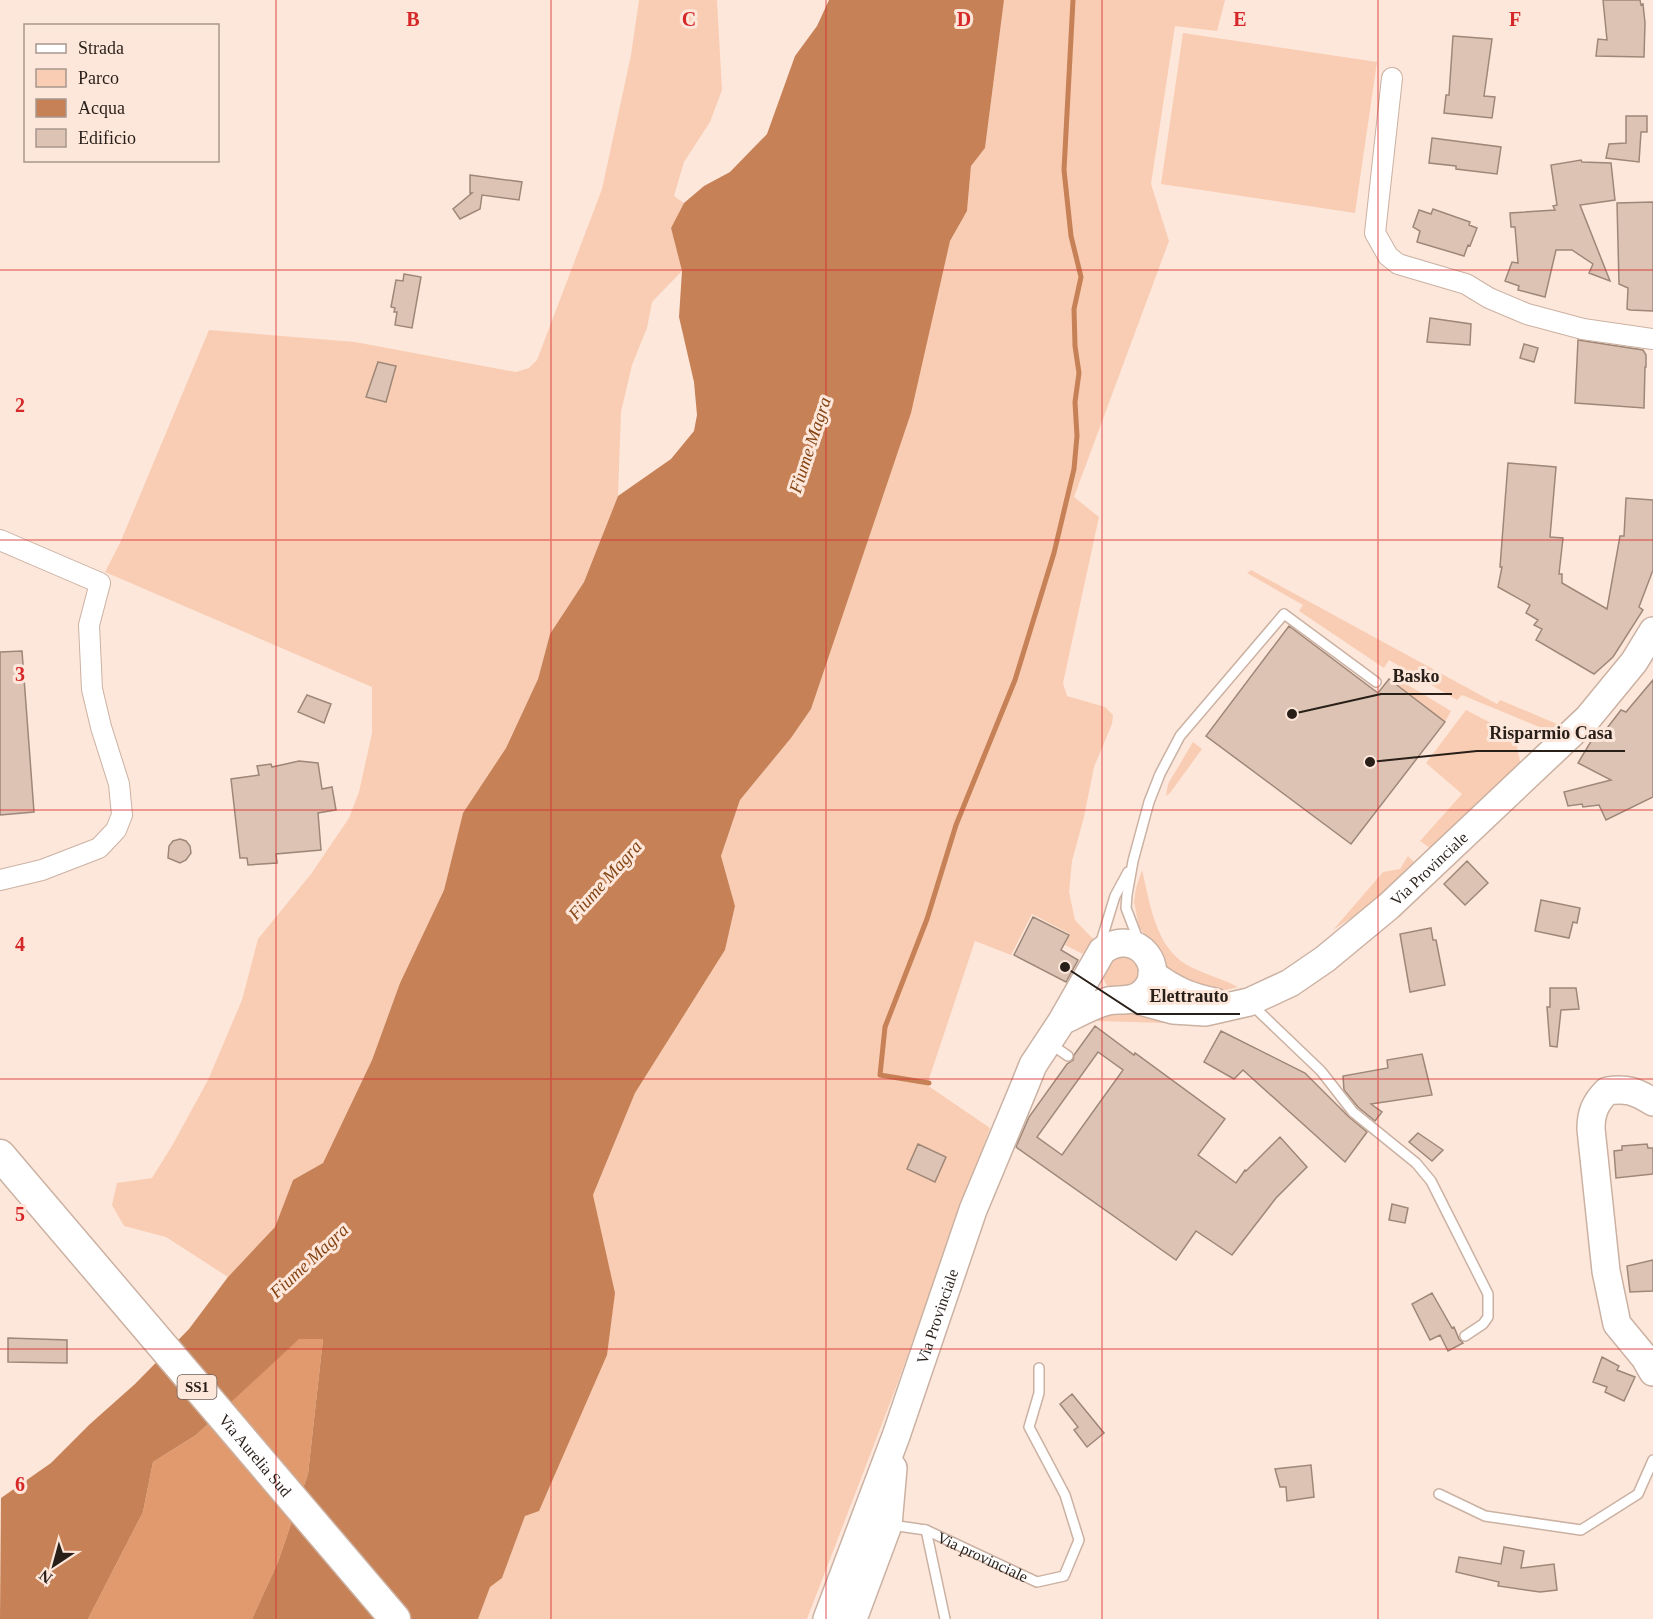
<svg xmlns="http://www.w3.org/2000/svg" width="1653" height="1619" font-family="'Times New Roman',serif">
<rect width="100%" height="100%" fill="#fde7db"/>
<path fill="#f9cdb3" d="M639,0h78l5,90 -12,32 -26,40 -10,34 10,7 -13,25 11,43 -30,31 -5,26 -15,37 -11,47 -3,84 -34,86 -34,52 -12,45 -32,69 -43,65 -19,77 -44,93 -28,77 -49,103 -30,17 -18,47 -47,50 -62,-40 -42,-11 -12,-21 5,-22 35,-5 21,-34 35,-64 34,-80 16,-61 53,-65 38,-56 10,-26 13,-59v-46l-267,-115 15,-29 89,-213 146,12 161,30 13,-4 8,-8 65,-171 29,-134z
M1004,0h221l-8,31 -42,-5 -24,158 18,57 -95,256 25,20 -36,166 4,13 38,11 8,8 -1,9 -18,43 -10,50 -12,44 -3,31 6,28 21,22 -5,16 -26,-13 5,-11 -38,-20 -21,41 -36,-14 -48,144 63,43 -95,262 -88,229h-329l12,-33 12,-8 23,-62 68,-321 42,-102 90,-143 10,-44 -14,-50 19,-56 51,-62 20,-29 139,-468 17,-30 4,-45 14,-18z
M1183,33l194,29 -22,151 -194,-29z
M1251,570l246,134 3,-4 69,29 -8,7 -99,-41 -5,5 -68,-40 -5,8 -85,-57 4,-6 -56,-32z
M1393,676l58,35 -6,11 -56,-42z
M1466,710l48,25 7,30 -88,85 -13,-9 42,-47 -36,-31z
M1193,742l9,7 -32,44 -4,3 2,-12z
M1408,856l9,9 -30,29 -54,36 50,-58 17,-3z
M1142,870c8,33 13,76 45,95 16,9 37,14 51,22l-24,6 -51,-19 -8,-26 -16,-21 -5,-25 2,-14z
M1108,955h31l2,30 -30,5c-12,-12 -8,-20 -3,-35z
M1143,1009l52,15 -97,-3 -11,-4z"/>
<path fill="#e09a6e" d="M299,1338l24,1 -15,135 -30,88 -26,57h-164l55,-107 10,-50 43,-27z"/>
<path fill="#c68157" d="M829,0h175l-19,148 -14,18 -4,45 -17,30 -39,172 -100,296 -20,29 -51,62 -19,56 14,50 -10,44 -90,143 -42,102 22,98 -8,62 -68,156 -14,5 -23,62 -12,9 -12,32h-226l26,-57 30,-88 15,-135h-24l-103,96 -43,27 -10,50 -55,107h-88l1,-121 50,-35 39,-39 45,-40 54,-55 39,-52 47,-50 18,-47 30,-17 49,-103 28,-77 44,-93 19,-77 43,-65 32,-69 12,-45 34,-52 34,-86 53,-37 23,-28 3,-16 -3,-33 -15,-65 3,-46 -11,-43 13,-25 20,-17 26,-14 37,-38 28,-78 22,-30z"/>
<g fill="none" stroke-linecap="round" stroke-linejoin="round">
<path stroke="#c68157" stroke-width="5" d="M929,1083l-49,-8 5,-48 42,-108 29,-94 59,-145 39,-127 20,-84 3,-33 -2,-34 4,-29 -4,-27 -1,-37 7,-32 -10,-41 -7,-66 9,-170"/>
</g>
<path fill="#ddc3b4" stroke="#9f8778" stroke-width="1.5" fill-rule="evenodd" d="M1603,0h37l1,5 2,-1 2,19 -1,34 -48,-1 2,-17 9,1z
M1453,36l39,3 -8,57 11,1 -3,21 -48,-5 2,-18h3z
M1626,116h21v16h-6l-2,30 -33,-4 3,-14 17,-1z
M1432,138l69,9 -4,27 -41,-5v-3l-27,-3z
M1581,160l1,2 29,1 4,37 -35,5 30,76 -21,-8 4,-9 -21,-14h-16l-11,47 -27,-7 1,-4 -14,-5 7,-19 6,1 -3,-36h-4l-1,-14 45,-3 -2,-4 4,-1 -6,-40z
M470,175l52,7 -3,18 -37,-5 -2,14 -20,10 -7,-10 19,-16h-2z
M1653,202v109l-23,-1 -3,-1 1,-21 -9,-4 -2,-81z
M1433,209l37,13 -1,3 8,3 -7,18 -2,-1 -4,11 -47,-14 3,-11 -7,-4 6,-17 12,4z
M404,274l17,3 -9,51 -17,-3 2,-13h-3l1,-4 -4,-1 5,-27 7,1z
M1430,318l41,6 -1,21 -43,-3z
M1578,340l65,10 3,5v12h-1l-1,41 -69,-5z
M1524,344l14,4 -4,14 -14,-4z
M378,362l18,4 -10,36 -20,-5z
M1508,463l48,4 -6,70 13,1 -4,36h3v9l45,26 13,-73h4l2,-38 27,2v70l-14,37 4,3 -30,47 -19,17 -58,-34 6,-11 -8,-4 4,-5 -12,-7 4,-8 -32,-18 4,-20h-2z
M1289,626l89,67 11,-14 56,43 -94,122 -145,-108z
M22,651l12,161 -34,3v-163z
M1653,680v117l-47,23 -7,-15 -16,2 -1,-3 -14,2 -4,-14 47,-12 -33,-17 18,-30 5,3 20,-26 5,2z
M307,695l24,9 -7,19 -26,-11z
M299,761l19,2 4,26 10,-2 4,23 -18,3 3,37 -45,4 1,9 -29,2 -1,-7h-7l-9,-79 28,-4 -2,-9 14,-2 1,3z
M180,839l6,2 4,5 1,7 -5,7 -6,3 -12,-5 1,-12 4,-5z
M1467,861l21,22 -23,22 -21,-21z
M1541,900l39,8 -3,15 -4,-1 -4,16 -34,-7z
M1033,917l36,18 -8,15 17,10 -12,22 -52,-27z
M1431,928l2,12h3l9,45 -35,7 -10,-58z
M1550,988h26l3,21 -18,1 -4,37 -7,-1 -3,-39h3z
M1095,1026l39,29 1,-2 90,66 -27,36 38,28 9,-13 1,1 34,-34 27,30 -31,31 -44,57 -36,-24 -20,29 -160,-113 13,-30 38,-53 6,-4 1,-5zM1098,1052l25,18 -61,85 -25,-18z
M1221,1031l84,42 44,44 18,15 -22,30 -102,-92 -9,9 -30,-17z
M1422,1054l10,41 -61,9 11,8 -7,9 -17,-14 -14,-17 -1,-14 45,-8 -1,-8z
M1418,1133l25,17 -11,11 -23,-19z
M918,1144l28,13 -11,25 -28,-13z
M1647,1144l1,4h5v26l-37,4 -2,-27 8,-1v-4z
M1392,1204l16,4 -3,15 -16,-3z
M1653,1260v31l-23,1 -3,-26z
M1432,1293l20,35 2,-1 5,12 4,4 -15,8 -8,-16 -10,5 -18,-36z
M8,1338l59,2v23l-59,-1z
M1602,1357l17,9 -2,4 18,7 -11,24 -19,-9 2,-5 -14,-5z
M1072,1394l32,39 -17,14 -13,-17 4,-3 -18,-23z
M1311,1465l3,32 -27,4 -1,-14h-6l-5,-18z
M1504,1547l20,4 -3,17 33,-4 3,26 -17,2 -42,-6 1,-4 -43,-10 3,-15 42,7z"/>
<g fill="none" stroke-linecap="round" stroke-linejoin="round">
<g stroke="#cbb1a2" stroke-width="12">
<g id="lane">
<path d="M1139,942l-13,-34 1,-13 6,-34 16,-59 11,-28 20,-38 104,-122 92,68"/>
<path d="M1100,945l15,-49 13,-24"/>
<path d="M1251,1004l70,67 32,41 63,51 15,18 57,113v23l-5,7 -18,12"/>
<path d="M1049,1043l19,13"/>
<path d="M1439,1494l46,22 96,14 57,-36 15,-34"/>
<path id="s1" d="M891,1525l35,5 111,52 27,-6 15,-36 -14,-45 -36,-68 10,-34v-25"/>
<path d="M926,1530l19,89"/>
</g>
</g>
<g stroke="#cbb1a2" stroke-width="22">
<path id="street" d="M1392,78l-17,155 13,23 10,8 68,20 23,14 38,16 56,15 70,10
M0,540l100,43 -11,42 3,64 9,38 18,57 3,31 -6,15 -17,18 -57,22 -42,10"/>
</g>
<g stroke="#cbb1a2" stroke-width="30">
<g id="secondary">
<path d="M1152,974c22,16 37,23 63,28"/>
<path id="s2" d="M1133,999l40,11 32,2 44,-10 41,-19 35,-24 64,-53 199,-188 46,-56 19,-31"/>
<path d="M1653,1102c-18,-11 -26,-14 -46,-11 -12,12 -16,22 -16,38l15,142 11,53 28,34 8,14"/>
<path id="s3" d="M827,1619l69,-183 77,-226 52,-125 8,-20 29,-44 40,-70c35,-27 70,21 38,44 -10,7 -21,4 -32,6 -16,4 -31,13 -46,20"/>
<path d="M853,1619l35,-94 5,-57"/>
</g>
</g>
<g stroke="#cbb1a2" stroke-width="33">
<g id="primary">
<path id="s4" d="M0,1155l395,464"/>
</g>
</g>
<use href="#lane" stroke="#fff" stroke-width="9"/>
<use href="#street" stroke="#fff" stroke-width="20"/>
<use href="#secondary" stroke="#fff" stroke-width="27"/>
<use href="#primary" stroke="#fff" stroke-width="30"/>
</g>
<path fill="none" stroke="#d62828" stroke-width="1.5" stroke-opacity="0.55" d="M276,0v1619M551,0v1619M826,0v1619M1102,0v1619M1378,0v1619M0,270h1653M0,540h1653M0,810h1653M0,1079h1653M0,1349h1653"/>
<g text-anchor="middle" stroke-width="6" stroke-linejoin="round" paint-order="stroke">
<rect fill="#fde7db" stroke="#695b53" stroke-width="1.5" x="177.5" y="1375" width="39" height="24" rx="4.5"/>
<g font-size="15" font-weight="bold" fill="#291f19">
<text x="197" y="1392">SS1</text>
</g>
<g font-size="16" fill="#291f19" stroke="#fde7db">
<text dy="6" stroke="none"><textPath href="#s2" startOffset="344">Via Provinciale</textPath></text>
<text dy="6" stroke="none"><textPath href="#s3" startOffset="322">Via Provinciale</textPath></text>
<text dy="6" stroke="none"><textPath href="#s4" startOffset="394">Via Aurelia Sud</textPath></text>
<text dy="6" stroke="none"><textPath href="#s1" startOffset="98">Via provinciale</textPath></text>
</g>
<g font-size="18" font-style="italic" fill="#854414" stroke="#fde7db">
<text transform="translate(810 445) rotate(-72)" y="6">Fiume Magra</text>
<text transform="translate(605 880) rotate(-48)" y="6">Fiume Magra</text>
<text transform="translate(309 1261) rotate(-43)" y="6">Fiume Magra</text>
</g>
</g>
<g font-size="20" text-anchor="middle" font-weight="bold" fill="#d62828" stroke="#fde7db" stroke-width="6" stroke-linejoin="round" paint-order="stroke">
<text x="413" y="26">B</text>
<text x="689" y="26">C</text>
<text x="964" y="26">D</text>
<text x="1240" y="26">E</text>
<text x="1515" y="26">F</text>
<text x="20" y="412">2</text>
<text x="20" y="681">3</text>
<text x="20" y="951">4</text>
<text x="20" y="1221">5</text>
<text x="20" y="1491">6</text>
</g>
<path fill="none" stroke="#291f19" stroke-width="2" d="M1292 714L1381 694H1452M1370 762L1477 751H1625M1065 967L1137 1014H1240"/>
<g fill="#291f19" stroke="#fde7db" stroke-width="2">
<circle cx="1292" cy="714" r="6"/>
<circle cx="1370" cy="762" r="6"/>
<circle cx="1065" cy="967" r="6"/>
</g>
<g font-size="18" text-anchor="middle" font-weight="bold" fill="#291f19" stroke="#fde7db" stroke-width="6" stroke-linejoin="round" paint-order="stroke">
<text x="1416" y="682">Basko</text>
<text x="1551" y="739">Risparmio Casa</text>
<text x="1189" y="1002">Elettrauto</text>
</g>
<rect x="24" y="24" width="195" height="138" fill="#fde7db" stroke="#a8978d" stroke-width="1.5"/>
<rect x="36" y="44" width="30" height="9" fill="#ffffff" stroke="#a8978d" stroke-width="1.5"/>
<text x="78" y="54" font-size="18" fill="#291f19">Strada</text>
<rect x="36" y="69" width="30" height="18" fill="#f9cdb3" stroke="#a8978d" stroke-width="1.5"/>
<text x="78" y="84" font-size="18" fill="#291f19">Parco</text>
<rect x="36" y="99" width="30" height="18" fill="#c68157" stroke="#a8978d" stroke-width="1.5"/>
<text x="78" y="114" font-size="18" fill="#291f19">Acqua</text>
<rect x="36" y="129" width="30" height="18" fill="#ddc3b4" stroke="#a8978d" stroke-width="1.5"/>
<text x="78" y="144" font-size="18" fill="#291f19">Edificio</text>
<g transform="translate(54 1565) rotate(216)" stroke="#fde7db" stroke-width="4.5" paint-order="stroke">
<path d="M0-4.5L10 22L0 15L-10 22Z" fill="#291f19"/>
<text y="-9" font-size="16" font-weight="bold" text-anchor="middle" fill="#291f19">N</text>
</g>
</svg>
